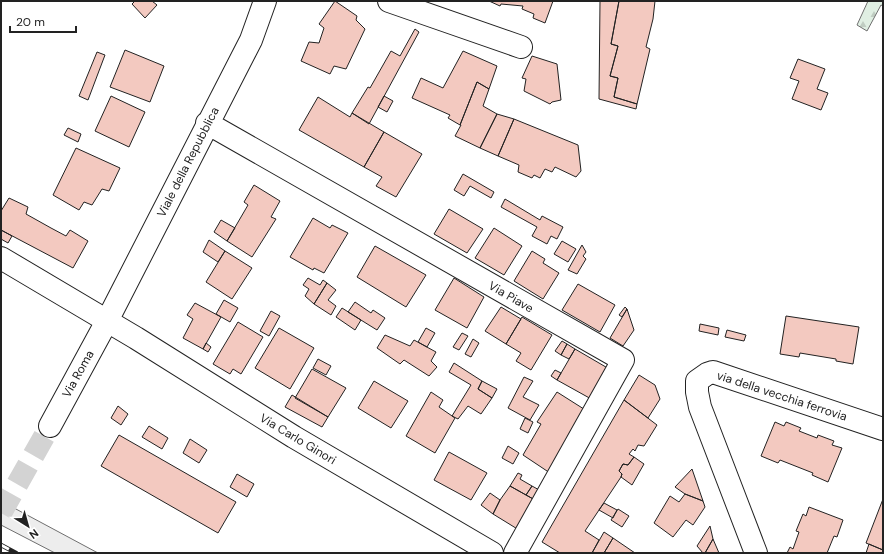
<svg xmlns="http://www.w3.org/2000/svg" width="884" height="554" font-family="'DM Sans',sans-serif">
<defs>
<pattern id="forest-firs" width="22" height="20" patternUnits="userSpaceOnUse"><rect width="22" height="20" fill="#e0efe3"/><path d="M5 1l3.5 6h-7zM16 11l3.5 6h-7z" fill="#c0cdc2"/></pattern>
</defs>
<rect width="100%" height="100%" fill="#fff"/>
<path fill="url(#forest-firs)" stroke="#6f6f6f" d="M868,1h15v5l-2,-1 -14,26 -10,-6z"/>
<path fill="#ededed" stroke="#6f6f6f" d="M1,501l97,52h-43l-54,-28z"/>
<path fill="#f3c9c0" stroke="#222" d="M135,1h17l5,4 -12,13 -13,-14z
M335,1l22,15 -1,4 9,9 -19,40 -12,-3 -4,8 -29,-13 8,-19 10,1 5,-15 -5,-4z
M489,1h64l-8,22 -12,-5 1,-4 -12,-5 1,-3 -22,-2 -1,2z
M600,1h19l-8,43 7,2 -8,30 8,2 -4,19 23,7 -1,5 -37,-10z
M619,1h36l-2,18 -7,28 4,2 -13,55 -23,-7 4,-19 -8,-2 8,-30 -7,-2z
M415,29l4,3 -50,92 -17,-11 16,-26 2,1 21,-37 9,5z
M125,50l39,16 -14,36 -40,-15z
M463,51l34,15 -8,23 -12,-7 -17,43 -12,-7 2,-3 -38,-17 9,-20 22,10z
M97,52l8,3 -17,45 -9,-4z
M532,56l25,8 4,36 -9,2 -2,2 -26,-13 2,-12 -4,-1z
M798,59l27,10 -8,20 11,4 -7,17 -29,-11 7,-18 -9,-3z
M477,82l12,7 -6,17 14,8 -17,34 -25,-12 6,-11h-1z
M111,96l34,16 -16,35 -34,-16z
M384,96l9,5 -6,11 -9,-5z
M318,97l32,20 2,-4 32,19 -20,35 -65,-37z
M497,114l17,5 -16,37 -18,-8z
M514,119l64,26 3,26 -5,6 -21,-10 -3,5 -7,-3 -5,9 -6,-3 -2,3 -14,-6 1,-7 -21,-9z
M68,128l13,6 -3,8 -14,-7z
M384,132l38,22 -26,43 -20,-11 6,-9 -18,-10z
M76,148l44,20 -11,23 -7,-2 -10,16 -8,-3 -5,8 -26,-15z
M463,174l31,18 -3,6 -21,-12 -6,10 -10,-6z
M254,185l26,16 -9,16 5,2 -24,38 -25,-16 21,-36 -4,-3z
M9,198l19,9 -2,7 25,14 15,8 4,-6 18,11 -15,27 -72,-38v-19z
M505,199l35,21 2,-4 21,11 -6,12 -6,-3 -4,8 -15,-8 5,-9 -36,-20z
M449,209l34,20 -16,24 -33,-19z
M313,218l17,10 2,-3 16,8 -24,40 -10,-5 -1,2 -23,-13z
M221,220l14,8 -8,13 -13,-9z
M494,228l28,18 -18,29 -29,-17z
M1,230l11,6 -4,7 -7,-4z
M209,240l16,11 -7,11 -15,-10z
M562,241l14,8 -8,13 -14,-8z
M582,245l4,7 -3,4 3,3 -9,15 -9,-4z
M375,246l51,29 -20,32 -49,-30z
M225,251l27,17 -20,31 -26,-17z
M532,251l13,8 -2,4 16,10 -16,26 -29,-18z
M308,278l12,7 3,-5 4,3 -13,21 -9,-8 4,-7 -6,-4z
M454,278l30,19 -17,31 -32,-18z
M327,283l9,7 -8,10 8,6 -5,9 -17,-11z
M578,284l37,21 -15,27 -38,-22z
M224,300l14,8 -8,14 -14,-8z
M355,302l16,11 2,-3 12,8 -8,12 -29,-18z
M195,303l26,14 -18,32 -20,-11 10,-19 -6,-4z
M501,307l20,12 -15,25 -21,-13z
M625,307l2,2 -5,8 -3,-2z
M342,308l19,12 -6,10 -19,-13z
M627,309l7,21 -11,16 -13,-8z
M271,311l9,5 -11,20 -9,-5z
M786,316l73,11 -6,37 -17,-3v-2l-36,-6 -1,4 -19,-3z
M522,317l30,18 -21,35 -15,-9 5,-8 -15,-9z
M238,322l25,15 -22,37 -8,-5 -3,5 -17,-10z
M700,324l19,4 -1,7 -19,-4z
M279,328l35,20 -24,41 -35,-21z
M426,328l9,5 -8,14 -9,-5z
M727,330l19,5 -2,6 -19,-4z
M462,333l6,3 -9,14 -6,-3z
M385,335l25,11 4,-6 22,12 -5,9 6,6 -8,9 -25,-16 -4,4 -23,-16z
M473,339l6,4 -8,14 -6,-3z
M562,341l5,3 -6,11 -6,-4z
M206,343l5,4 -3,5 -5,-3z
M567,344l8,5 -6,10 -8,-4z
M575,349l36,21 -18,30 -36,-20z
M318,359l13,7 -5,9 -13,-7z
M454,363l28,18 -4,8 14,9 -11,16 -13,-8 -10,13 -6,-3 19,-31 -22,-13z
M312,369l34,19 -18,29 -33,-19z
M555,370l6,3 -4,7 -6,-4z
M639,375l16,10 5,14 -12,19 -24,-18z
M524,377l9,4 -10,16 16,8 -9,15 -22,-12z
M374,381l34,20 -17,27 -33,-20z
M482,381l15,8 -5,9 -14,-9z
M431,392l12,8 -4,7 16,11 -20,35 -29,-17z
M557,392l30,19 -37,62 -27,-18 18,-31 -4,-2z
M292,395l36,22 -6,10 -37,-20z
M624,400l33,25 -13,21 -6,-1 -3,6 -2,-2 -4,5 5,3 -6,8 -5,-1 -4,7 3,3 -1,3 -36,54 14,9 -7,13h-32l-18,-11z
M118,406l10,8 -7,11 -10,-7z
M525,418l8,4 -5,11 -8,-4z
M775,422l9,4 2,-4 15,6 -2,3 18,7 1,-3 16,6 -2,4 10,3 -14,34 -16,-7 1,-2 -33,-13 -2,3 -17,-7z
M149,426l19,12 -6,11 -20,-12z
M119,435l117,67 -18,31 -117,-67z
M190,439l17,11 -8,13 -16,-10z
M508,446l11,7 -6,11 -11,-6z
M449,452l38,21 -16,27 -37,-20z
M634,457l10,7 -12,21 -11,-8 1,-3 -3,-3 4,-7 5,1z
M692,469l11,32 -18,-7 -10,-7z
M518,473l4,2 -2,4 12,7 -6,9 -16,-9z
M237,474l17,10 -7,13 -17,-10z
M510,486l25,14 -16,30 -26,-16 7,-14z
M532,486l9,5 -6,9 -9,-5z
M490,493l10,7 -7,14 -12,-9z
M685,494l18,7 2,6 -12,18 -7,-5 -13,17 -19,-14 16,-27 9,6z
M883,499v51l-17,-7z
M604,503l13,7 -4,8 -14,-8z
M809,507l34,13 -6,17 -3,-1 -7,17h-40l3,-6 3,2 6,-17 -3,-1 7,-17 3,2z
M618,509l11,7 -7,11 -11,-7z
M710,526l3,13 -8,14h-2l-6,-7z
M604,532l9,6 -9,15h-12z
M613,538l22,15h-31z
M713,539l6,14h-14z
M869,544l14,6v3h-17z"/>
<g fill="none" stroke-linecap="round" stroke-linejoin="round">
<path stroke="#d3d3d3" stroke-width="22" stroke-dasharray="22 11" stroke-linecap="butt" d="M1,513l49,-87"/>
<g stroke="#222" stroke-width="24">
<path id="minor" d="M389,1l132,46
M207,123l416,237 -108,193
M1,258l135,80 158,99 198,116
M50,426l57,-105 144,-281 14,-39
M756,553l-56,-146 -3,-15v-11l10,-7 6,-2 170,57"/>
</g>
<use href="#minor" stroke="#fff" stroke-width="22"/>
<g stroke="#222" stroke-width="4.5">
<path id="rail" d="M1,545l15,8"/>
</g>
<use href="#rail" stroke="#fff" stroke-width="3" stroke-dasharray="9" stroke-linecap="butt"/>
</g>
<g text-anchor="middle" stroke-width="3" stroke-linejoin="round" paint-order="stroke">
<g font-size="12" fill="#222" stroke="#fff">
<text transform="translate(188 162) rotate(-63)" y="4">Viale della Repubblica</text>
<text transform="translate(511 297) rotate(30)" y="4">Via Piave</text>
<text transform="translate(78 374) rotate(-61)" y="4">Via Roma</text>
<text transform="translate(782 396) rotate(18)" y="4">via della vecchia ferrovia</text>
<text transform="translate(298 439) rotate(31)" y="4">Via Carlo Ginori</text>
</g>
</g>
<rect width="884" height="554" fill="none" stroke="#222222" stroke-width="4"/>
<g transform="translate(28 526) rotate(143)" stroke="#ffffff" stroke-width="3" paint-order="stroke">
<path d="M0-3L7 15L0 10L-7 15Z" fill="#222222"/>
<text y="-6" font-size="11" font-weight="bold" text-anchor="middle" fill="#222222">N</text>
</g>
<path d="M10 26v6h66v-6" fill="none" stroke="#222222" stroke-width="2"/>
<text x="16" y="26" font-size="12" fill="#222222" stroke="#ffffff" stroke-width="3" paint-order="stroke">20 m</text>
</svg>
